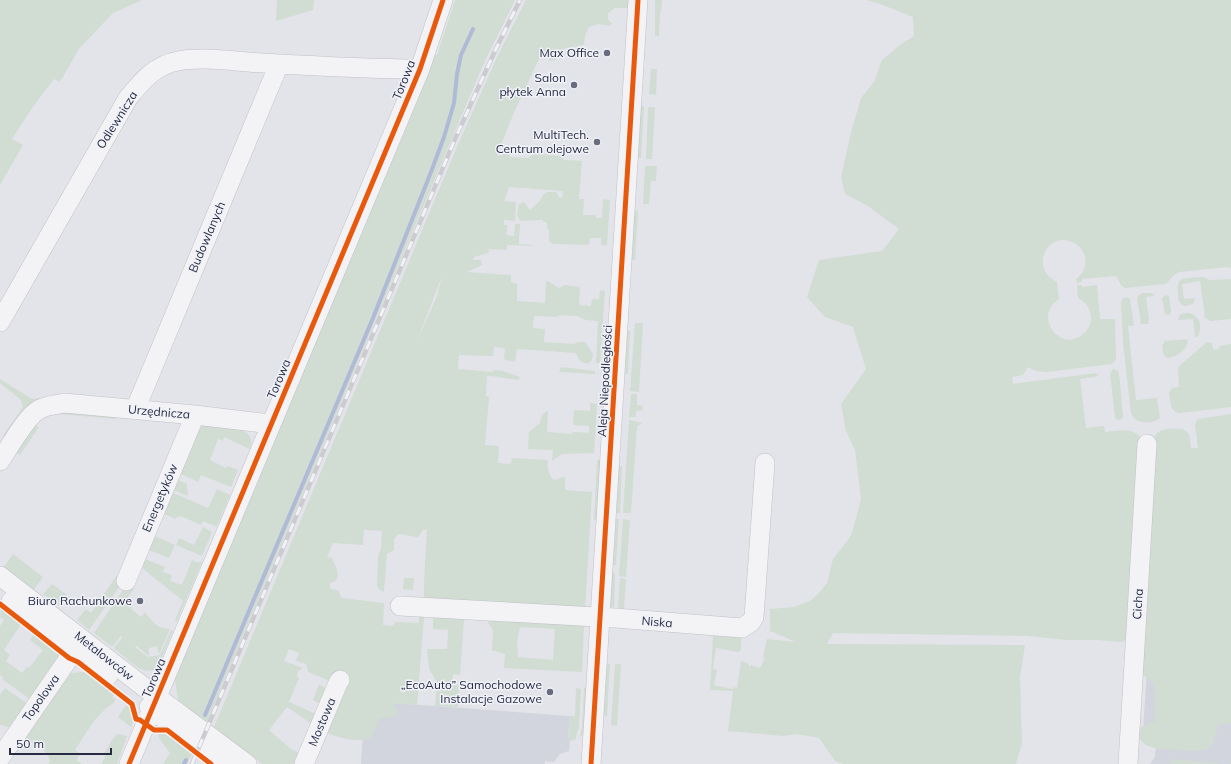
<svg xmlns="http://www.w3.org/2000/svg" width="1231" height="764" font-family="Mulish,sans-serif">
<rect width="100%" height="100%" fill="#e3e4e9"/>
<path fill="#d3d5de" d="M1231,661v103h-81l5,-7 1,-14 -13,-13 4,-58z
M365,701l205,15 -2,20 2,5 -1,10 -9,3 -6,8 -9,-1v3h-184z"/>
<path fill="#d1dcd3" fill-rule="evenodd" d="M0,0h142l-29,13 -34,36 -19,33 -6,-3 -22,29 -20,31 11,6 -23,40z
M277,0h37l-1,10 -37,11z
M455,0h60l-31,63 -29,68 -249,593 -5,-6 -23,-18 -3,-20 -4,-2 262,-624 4,1z
M526,0h104l-1,8h-14l-7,5v6l4,5 -2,2 -12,-2 -9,3 -4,9 -1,9 -19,3 -9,12 -6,1 -6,-7 -1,-4 -30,65 -16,40 2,1 8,-3h3v4l18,1 7,-5c10,2 19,1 28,4l1,3 18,1 -3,38h5l-1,16h13v3h6l1,-19 7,1 -3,46 -6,-1v-7h-11l-1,7 -36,-1 -4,-3v-12h-2v-7h-4v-2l-23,1 -3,-7 2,-10 5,-2 6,8 10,-9 3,-6 4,-3h9l3,5 3,1 1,-7 -54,-4 -5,14 12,1 -1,19 -11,-1v5h4l-2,10 8,1 1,-12h5l-1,20 14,1v1l-26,-1v5l-20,-1 3,2 -2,2 -14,4 -1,2 1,1h7l1,5 -15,7 44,3v7l6,2v17l28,2 1,-22 4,1 1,2h3l1,2 5,2 4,-3 16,2 -1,18 12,1 1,-7h7l1,-9 5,1 -5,72h-4l2,-42 -12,-1 -9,-4 -18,-1 -1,2 -24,-1 -1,12 12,1 -1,13 29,2 6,-2h6l8,12 -1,6 -3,3c-8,1 -10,-3 -13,-10l-59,-4 -2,13 -9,-2 -3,-3h1l1,-9 -11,-1 -1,9 -34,-1 -1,14 35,3v-2l10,1 17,6 -2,3c-10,-1 -20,-4 -31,-4l-1,20 3,1 -4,48 14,1 -1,17 13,1 1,-6 36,2c-1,7 0,15 6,20 4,0 7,-3 11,-3v13l27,2 -7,118 -161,-10v-18l3,-52h-4l-5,7c-7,0 -13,-3 -20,-3l-4,5v11l-7,4 -3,38 -4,-2 -3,-4 1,-30 3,-7 1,-18 -18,-1 -1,15 -30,-2 -6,14 5,1c2,5 9,17 4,22 -2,2 -4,2 -6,3v6l8,1 4,8 42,5 -1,22 9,1 4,-4 23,1v-7l5,1 -7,88 -23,-2 4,10 -5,4 -14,2 -7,19c-18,5 -31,0 -48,-6l9,-58 -3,7 -22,-9 -2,-8 -10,-3 3,-8 -10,-4 -5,12 19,7 -5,3 -1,5 2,2 -10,24 27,12 -4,10 -25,-17 -18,23 22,19 8,4 -4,11h-33l-48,-37 245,-585 39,-87zM442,276l-5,20 -20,45z
M655,0h7l-1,11 -1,1 -1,24h-4z
M867,0h364v268l-4,-1 -48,5 -5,3 -8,9 -41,4 -4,-3 -5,-9 -34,3v3l-5,1 -1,-4c7,-5 11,-13 9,-22 -1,-6 -5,-11 -11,-14 -26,-14 -46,25 -17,39l2,17c-27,17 2,55 24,35 5,-4 8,-10 8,-16 0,-9 -5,-16 -13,-20l-1,-13h5v2l15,-2 3,34h15l1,40 -2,3 -3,2 -64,8 -12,-1 -7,-4 -5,8 -11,2 1,7 83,-11 3,3 -19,3 6,49 18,-2 1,6c12,-1 31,-6 36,8l-12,198 -7,4 -26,-2h-29l-40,-4 -194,-3 -6,11 198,1 -5,33 2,65 -6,21h-173l-8,-3 -16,-23 -22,-4 -14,2 -55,-5 5,-40 -23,-1 3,-54 28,1v13l-3,2 -22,-4 -3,21 4,1 -3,15 19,4 1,-2 3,1 4,-27 8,3v2l1,1 1,-2 9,3 5,-10 -2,-1 4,-18 29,3 -26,-11v-22l24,-2 16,-6 9,-8 8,-10 6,-24 15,-19 4,-7 9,-34 -6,-49 -9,-19 -5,-27 25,-35 -13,-42 -28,-10 -18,-20 12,-37 63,-9 17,-22 -31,-23 -23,-12 -4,-17 10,-44 10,-35 13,-16 8,-22 19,-16 13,-8 -1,-19 -30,-12z
M651,69h6l-1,26 -7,-1z
M641,106l3,1 -3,51h-3z
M648,107h7l-3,52h-6z
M645,166h12l-1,15h-5l-2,23h-6z
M634,210l4,1 -3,49h-3z
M1204,277l5,3 22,-1v40l-20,2 -6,-3 -5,-37 -18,3 2,15 11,-1 -2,6 -9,2 -5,-4c-4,-27 0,-23 25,-25z
M1142,293h10l3,3 -9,1 3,23 -1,4h-7l-4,-26 2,-3z
M1166,295l3,1 2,16 -2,3 -4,-1 -3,-16z
M1125,297l5,2 4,27h-6l8,74 21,-2 3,20c-9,7 -25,6 -29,-5l-8,-70 -2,-42z
M1189,313c12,3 14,15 8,24h-2l-2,-18 -15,1 2,-6z
M635,323h8l-4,69 -9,-1z
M627,331h3l-2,43h-3z
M1188,339c0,10 -11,18 -20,19l-4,-2 -2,-10 3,-5z
M1207,342l5,1 1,7 6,-1 1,-3 11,-2v63l-51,6 -5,-1 -4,-5 -2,-15 3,-4 7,-1 -1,-20z
M561,367l34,4v3l-36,-2z
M1113,369l4,1 2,3 4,43 -1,3 -2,1 -4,-1 -1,-2 -5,-43z
M0,379l32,20 9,-1v2l-33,38 -5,-2 20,-29 -2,-7 -21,-17z
M631,394h6v11l6,1v4l-7,1v6h-7z
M590,403l7,1 -3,49 -32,1 -10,7 1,-11 -25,-1 1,-17 11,-9 2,-8 6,-5 -1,22 25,2 1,-2 16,1v-7l-16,-1 1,-15 16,1z
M46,411l71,3 -1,5 -68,-6 -3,5 -3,-3z
M1231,414v309l-13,2 -4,17 -7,8c-12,1 -51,1 -61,-5 -6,-4 -8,-10 -10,-16l19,-8 -1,-38 -15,-11 15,-234c4,-11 19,-10 29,-9l6,5 2,14h7l-3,-24 3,-5z
M629,420l13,3 -5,4 -6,86h-8z
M33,424l6,3 -19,28 -6,-4z
M195,425l49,1 -2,4c9,5 11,9 8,19l-26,-12 -1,4 -5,-2 -8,21 16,8 2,-2 10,4 -7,17 -30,-12 -3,7 -17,-8z
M597,460h5l-4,61 -4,-1z
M619,466h3l-2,47h-4z
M178,480l9,4 1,12 -14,-6z
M217,489l13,6 -13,31h-2l-12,-5 -2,4 -20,-9 -4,1 -1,2 -17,-7 14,-19 35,15z
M616,519h3l-3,46h-3z
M623,519l7,1 -4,57 -7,-1z
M155,523l4,2 -4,11 20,9 -6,13 -20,-8 -4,9 20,8 -2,5 9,3 -2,6 12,4 10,-25 7,3 1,-2 2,1 -25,59 -2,-1 8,-19 -41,-33 -4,5 -2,-1 3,-4v-7z
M203,527l9,5 -10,24 -26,-11 3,-7 15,7z
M13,554l30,23 -10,14 -30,-23z
M612,572l3,1 -1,35 -4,-3z
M117,575l7,5 -35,50 -12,-10 9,-11 5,4z
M404,578h10l-1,12 -10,-1z
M620,578l6,1 -2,31 -6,-3z
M129,581l1,4 4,4 -9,12 7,6 -1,2 10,8 4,-5c7,9 12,17 25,17l-11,25 -2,-8 -8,2v8l-12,-10 -2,1 13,10 12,-2 11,-25 2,1 -16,38c-4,1 -9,3 -13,1 -8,-2 -23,-16 -30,-22l8,-10 -1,-2 -9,11 -18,-14z
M52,584l15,11 -8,11 -16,-12z
M1,609l20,15 -17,26 6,5 -4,6 16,12 5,-6 2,1 14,-18 -13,-10 4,-7 28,21 -31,46 -29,-21 1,-2 -3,-2v-49l4,-6 -4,-3z
M433,617l31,2 -4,56 -7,-1 -1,11h7l-1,22 -23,-1 2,-24 -8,-13 -2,-20h20l1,-19 -15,-1z
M489,620l57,4v-3l38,4 -2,47 -78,-4 1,-14 -13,-4 1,-20 -5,-7zM520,627l35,2 -2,31 -35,-3 -1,-15z
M606,664h4l-3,52h-4z
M615,664h6l-4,62 -6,-1z
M85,672l29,23 -2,3 3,1 -1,4c-17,9 -28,31 -39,47l6,4 -5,6 6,4h-34l2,-2c-1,-12 -16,-18 -25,-24l19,-34 4,1 23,-32z
M319,684l7,5 -6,15 -7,-4z
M5,688l23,16 -14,21 -2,-1v4l-12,-3v-30z
M576,688l5,1 -2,38 -4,13 -5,1 -2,-5 2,-20h5z
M584,688h5l-6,46 -4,4 3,-11z
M127,704l2,2 4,15 -2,6 -13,-10z
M158,733h7l27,21 -5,10h-24l7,-11 -11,-15z
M118,734l9,2 -10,28h-16l5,-8 -3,-1 11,-18z
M1170,759l48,4v1h-47z"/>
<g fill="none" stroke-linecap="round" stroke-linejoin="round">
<path stroke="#afbad6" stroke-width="4" d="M205,715l168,-397 58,-146 13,-35 10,-34 3,-29 4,-19 12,-26
M184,764l2,-4"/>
<g stroke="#c0c1c7" stroke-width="20">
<path id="minor" d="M0,322l128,-224c14,-17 27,-33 50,-37 23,-5 60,1 85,2 52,3 105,6 157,6
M135,410l144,-346
M0,461c9,-13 26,-45 40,-52 7,-4 16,-4 24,-6l131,12 76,9
M0,576l157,121 90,67
M126,581l69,-166
M11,601l97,75
M400,606l215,12 127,10 9,-6 3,-5 11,-154
M149,707l74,57
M0,758l69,-100 13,-17
M129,764l291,-695 23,-69
M304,764l34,-81 2,-3
M591,764l47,-764
M1128,764l19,-320"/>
</g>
<use href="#minor" stroke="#f3f3f5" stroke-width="19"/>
<g stroke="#ccccd0" stroke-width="4.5">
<path id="rail" d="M192,764l263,-625 39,-86 26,-53"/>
</g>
<use href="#rail" stroke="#f1f2f8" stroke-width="3" stroke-dasharray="9" stroke-linecap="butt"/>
<g stroke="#f1f2f8" stroke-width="8">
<path id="cycleway" d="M0,604l69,54 9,4 54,42 4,15 4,1 14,10h13l44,34
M129,764l291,-695 23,-69
M591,764l47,-764"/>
</g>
<use href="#cycleway" stroke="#e8590c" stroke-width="5"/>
</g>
<g fill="#696c7e" stroke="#f1f2f8" stroke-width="1.5">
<circle cx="607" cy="53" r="4"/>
<circle cx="574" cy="85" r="4"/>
<circle cx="597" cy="142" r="4"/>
<circle cx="140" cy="601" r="4"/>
<circle cx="550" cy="692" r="4"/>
</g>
<g text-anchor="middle" stroke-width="3" stroke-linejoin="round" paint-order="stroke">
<g font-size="12" fill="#272c44" stroke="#f1f2f8" text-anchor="end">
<text x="599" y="57">Max Office</text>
<text x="566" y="82">Salon<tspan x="566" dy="14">płytek Anna</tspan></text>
<text x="589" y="139">MultiTech.<tspan x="589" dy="14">Centrum olejowe</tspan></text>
<text x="132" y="605">Biuro Rachunkowe</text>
<text x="542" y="689">„EcoAuto” Samochodowe<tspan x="542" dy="14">Instalacje Gazowe</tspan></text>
</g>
<g font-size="12" fill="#272c44" stroke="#f1f2f8">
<text transform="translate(404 80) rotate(-68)" y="4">Torowa</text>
<text transform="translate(117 120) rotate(-58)" y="4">Odlewnicza</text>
<text transform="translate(207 237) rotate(-67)" y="4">Budowlanych</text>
<text transform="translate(279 379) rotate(-67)" y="4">Torowa</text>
<text transform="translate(605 381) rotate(-87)" y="4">Aleja Niepodległości</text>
<text transform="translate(159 412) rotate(5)" y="4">Urzędnicza</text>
<text transform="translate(160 498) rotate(-67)" y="4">Energetyków</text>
<text transform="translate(1138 604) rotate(-86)" y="4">Cicha</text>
<text transform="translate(657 622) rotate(5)" y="4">Niska</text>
<text transform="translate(104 656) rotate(38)" y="4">Metalowców</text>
<text transform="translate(154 678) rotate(-67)" y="4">Torowa</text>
<text transform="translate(41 698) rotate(-55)" y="4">Topolowa</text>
<text transform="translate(322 722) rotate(-67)" y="4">Mostowa</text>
</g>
</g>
<path d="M10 748v6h101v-6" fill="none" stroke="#272c44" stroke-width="2"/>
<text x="16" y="748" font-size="12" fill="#272c44" stroke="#f1f2f8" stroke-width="3" paint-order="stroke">50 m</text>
</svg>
